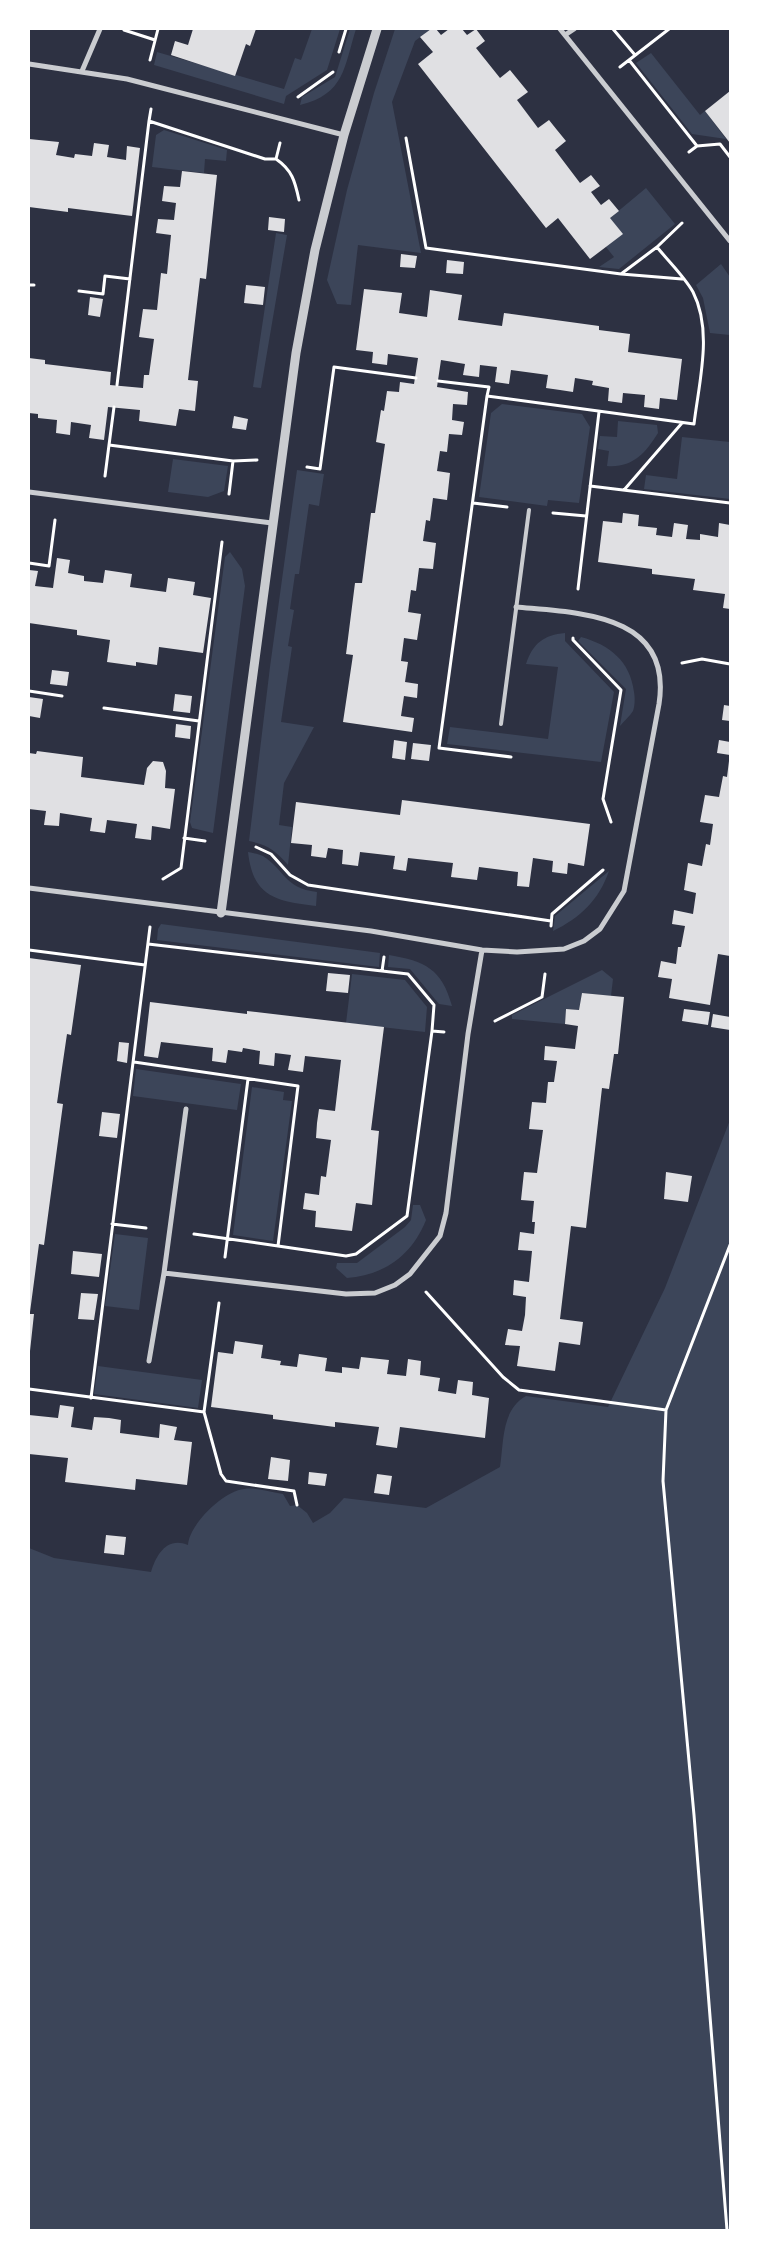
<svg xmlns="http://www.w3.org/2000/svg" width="759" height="2259" font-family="Manrope,sans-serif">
<rect width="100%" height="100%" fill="#2d3142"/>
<path fill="#3c4559" d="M312,29h28l-13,41 -41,26 -2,8 -130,-39 3,-13 127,37 11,-31 6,2z
M350,29h6c-12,38 -11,65 -56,76l2,-8 33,-20z
M395,29h36l-16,12 -23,61 29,151 -63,-8 -7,60 -14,-1 -10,-24 20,-90 27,-97z
M651,53l49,62 5,-4 21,28 -34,-5 -56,-71z
M164,130l63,20 -1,11 -21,-2 -1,14 -52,-6 4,-32z
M646,188l29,36 -56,45 -20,-2 15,-10 -8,-10 4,-29z
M276,233l11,2 -26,153 -8,-1z
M721,264l9,13v58l-20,-2 -7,-35 -7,-13z
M502,404l80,10 8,13 -11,76 -31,-3 -1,6 -68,-9 12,-84z
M618,421l39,4 1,8c-13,21 -26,35 -51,33l2,-15 -11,-2 2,-13 17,1z
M682,437l48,5v57l-86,-10 2,-14 31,4z
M173,459l55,7 -4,25 -16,6 -40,-5z
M297,470l27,4 -5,32 -10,-2 -10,70h-4l-5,35 4,1 -6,36 4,1 -11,75 33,5 -30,56 -5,42 13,2 -4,38c-13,-15 -20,-20 -39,-24l21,-174z
M230,552l12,17 3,17 -32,247 -21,-5 -2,-6 35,-265z
M565,633v8l49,51 -13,70 -154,-18 3,-17 98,12 10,-72 -32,-3c7,-21 18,-29 39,-31z
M581,637c29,8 49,24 53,55 1,5 1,14 -1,19 -3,5 -9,10 -13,15l6,-37 -48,-48z
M248,852c5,1 11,2 15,4 22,14 21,32 54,36l-1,14c-40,-5 -63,-9 -68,-54z
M609,871c-10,29 -29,47 -56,60l2,-15z
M161,924l219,29 -1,14 -222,-27 1,-11z
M389,955c36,6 53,14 63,51l-13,-2 -29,-35 -22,-2z
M602,970l11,9 -2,17 -29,-3 -3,17 -13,-1 -1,15 -53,-5v-4z
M352,974l53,6 22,27 -2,25 -79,-9z
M136,1069l105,15 -4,26 -104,-14z
M252,1087l32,5 -1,8 9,1 -19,140 -40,-6z
M730,1120v1110h-701v-682l25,10 97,14c5,-17 16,-36 37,-27 1,-20 35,-54 56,-56 11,-2 27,3 39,5l7,12 7,-1 10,8 6,10 17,-10 14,-15 82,10 74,-41c4,-25 1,-57 26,-71l82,11 57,-119z
M413,1205h7l6,15c-14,35 -41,55 -79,58l-11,-10 1,-5h20l48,-36 6,-7z
M115,1234l33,4 -9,72 -34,-4z
M98,1366l104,14 -4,28 -104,-14z"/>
<path fill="#e0e0e3" d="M193,29h63l-6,17 -4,-2 -11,32 -64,-21 4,-14 13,4z
M431,29h5l5,6 8,-6h13l5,6 9,-6 9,12 -9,7 24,30 10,-8 18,22 -11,8 21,28 11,-8 8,10 9,11 -11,9 25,33 11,-8 9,11 -9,6 10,13 8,-6 10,12 -9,7 13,16 -33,25 -32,-41 -12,10 -128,-164 15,-12 -13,-15z
M730,91v52l-25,-32z
M29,139l30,3 -3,13 18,3 1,-4 17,2 2,-13 15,2 -2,12 19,3 1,-14 13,2 -8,68 -64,-8v4l-39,-5z
M182,171l35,4 -11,104 -6,-1 -12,102 10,1 -3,30 -16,-2 -3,17 -37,-5 1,-11 -32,-3 -4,33 -15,-2 2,-13 -20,-3 -1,13 -14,-2 1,-13 -19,-2v-4l-9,-1v-55l16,2v4l66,8 -1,13 33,3 1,-13h5l5,-36 -15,-2 4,-28 14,1 4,-37 6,1 4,-39 -15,-2 2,-14 16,1 2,-17 -14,-2 2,-15 16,1z
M269,217l16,2 -1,13 -16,-2z
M401,254l16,2 -2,12 -15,-1z
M447,260l17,2 -1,12 -17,-1z
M246,285l19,2 -2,18 -19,-2z
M364,289l38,4 -3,20 28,4 3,-27 32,5 -4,25 44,6 2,-13 95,13v4l31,4 -2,18 54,7 -5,41 -17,-2 -1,11 -15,-2 1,-12 -22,-2 -1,10 -14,-2 1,-13 -17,-3 1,-4 -18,-3 -2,14 -13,-2 -14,-2 2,-13 -37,-5 -2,14 -14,-2 2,-15 -17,-2 -1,12 -16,-2 2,-11 -24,-4 -4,27 31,5 -1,13 -14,-1 -1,16 12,2 -2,13 -13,-1 -2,18 -7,-1 -3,20 13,2 -3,27 -14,-2 -3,23 -4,-1 -3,21 13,2 -3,26 -14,-1 -3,23 -5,-1 -3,22 13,2 -4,26 -13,-2 -3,23 7,1 -3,20 13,2 -1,14 -13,-2 -3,20 13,2 -2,14 -69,-10 10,-67 -7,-1 9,-71h7l9,-70h4l10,-69 -9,-2 5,-32 3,1 3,-20 12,1 1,-10 14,2 4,-26 -30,-4 -1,11 -15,-2 1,-11 -17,-2z
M90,297l13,2 -3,18 -12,-2z
M234,416l14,3 -2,11 -14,-2z
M623,513l16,2 -1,11 19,2 -1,7 16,2 2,-14 14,2 -2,14 14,1v-6l18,3 1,-14 11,2v84l-7,-1 2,-14 -32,-4 2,-11 -43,-5v-5l-54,-7 5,-41 19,2z
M57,558l13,2 -2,13 16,3v5l19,2 2,-13 27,4 -2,13 36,5 2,-14 27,4 -2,13 18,3 -8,55 -44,-6 -2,18 -21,-3v4l-29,-4 3,-22 -33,-5v-5l-48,-7v-53l9,1 -3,15 18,2z
M52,670l17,2 -2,14 -17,-2z
M175,694l17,2 -2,17 -17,-2z
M29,697l14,2 -3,19 -11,-2z
M724,705l6,1v15l-8,-1z
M176,724l15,2 -1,13 -15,-2z
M394,740l13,2 -2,18 -13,-2z
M719,740l11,2v13l-13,-2z
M413,743l18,2 -2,16 -18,-2z
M37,751l46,6 -2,20 63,8 3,-17 6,-7 10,1 3,9 -1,17 10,1 -5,40 -18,-3 -1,14 -16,-2 2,-14 -30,-4 -2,13 -15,-2 2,-13 -32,-5 -1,13 -15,-1 2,-14 -17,-2v-56l7,1z
M729,761l1,195 -12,-2 -8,51 -41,-7 3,-19 -14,-2 3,-16 15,3 2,-17h3l4,-21 -13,-2 2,-14 19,4 3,-21 -12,-3 4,-27 14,3 4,-22 4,1 3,-21 -13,-2 5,-27 14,2 4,-21 4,1z
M402,800l188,24 -6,42 -16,-3 -1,11 -15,-2 1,-11 -20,-3 -4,29 -12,-1 1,-14 -39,-5 -2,13 -26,-3 2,-14 -45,-5 -2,13 -13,-2 2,-13 -35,-4 -2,14 -16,-2 1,-14 -15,-2 -2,10 -15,-2 1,-11 -21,-2 5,-41 104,13z
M29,958l52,7 -10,70 -4,-1 -5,34 -5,35 6,1 -19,141 -5,-1 -9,68z
M328,973l22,2 -2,18 -22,-2z
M582,993l42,4 -6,57h-4l-5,35 -7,-1 -16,140 -15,-2 -11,93 23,3 -3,23 -21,-3 -4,29 -38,-5 3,-20 -15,-1 3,-16 14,2 3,-16 1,-18 -13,-2 1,-15 15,2 3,-31 -14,-1 2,-18 14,2 1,-12h-3l2,-21 -13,-1 3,-28 13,1 6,-43 -14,-1 3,-27 14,1 2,-21h6l3,-21 -13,-1 1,-14 30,3 3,-23 -13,-2 1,-15 13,1z
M150,1002l97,12v-3l137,16 -13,103 8,1 -7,74 -16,-2 -4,28 -37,-4 1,-16 -13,-2 2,-16 14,2 2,-19 5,1 5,-37 -15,-2 1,-15 2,-14 16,2 6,-51 -36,-4 -2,16 -15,-2 3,-15 -16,-2 -1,13 -15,-2 1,-13 -17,-3 -1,4 -14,-2 -2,13 -14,-2 1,-13 -52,-6 -3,16 -14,-2z
M684,1009l26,3 -2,13 -26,-4z
M713,1014l17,3v13l-19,-3z
M119,1042l10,1 -2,20 -10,-2z
M102,1112l18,2 -3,24 -18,-2z
M666,1172l26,4 -4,26 -24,-3z
M73,1251l29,3 -3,23 -28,-3z
M81,1293l17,1 -4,26 -16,-1z
M29,1314h5l-4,37h-1z
M235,1341l28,4 -2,13 20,3 -1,4 17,2 2,-13 28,4 -2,13 17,2v-6l17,2 2,-12 28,3 -2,14 19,2 2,-17 13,2 -1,14 20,3 -2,13 18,3 2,-14 15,2 -1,13 17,3 -4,40 -85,-11 -3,21 -21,-3 3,-18 -44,-5v5l-62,-8v-4l-62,-8 7,-55 15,2z
M60,1405l14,2 -3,20 21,3 2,-13 15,1 12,2 -1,13 39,5 1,-14 17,3 -3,13 18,2 -5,43 -51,-6 -1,11 -70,-8 3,-24 -39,-4v-39l29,3z
M271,1457l19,3 -2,21 -20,-2z
M309,1472l18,2 -2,12 -17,-2z
M377,1474l15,2 -3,19 -15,-2z
M106,1535l20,2 -2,18 -20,-2z"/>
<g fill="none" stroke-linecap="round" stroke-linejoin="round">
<path stroke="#fff" stroke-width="3" d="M613,29l22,26
M124,30l31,10
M339,52l7,-23
M150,60l8,-31
M629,60l68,86 23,-2 10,13
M620,67l49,-38
M298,97l35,-25
M149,121l2,-12
M406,138l20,110 195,26
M689,152l8,-6
M276,159c16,11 19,22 23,41
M657,247l-36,27 61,5
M29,285h5
M79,291l24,3 2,-18 25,3
M438,381l51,6 -2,9
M117,385l32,-264 116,38h11l4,-16
M114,407l-5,38 124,16 -4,33
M233,461l24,-1
M307,467l13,2 14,-102 82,11
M105,476l4,-31
M590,486l140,17
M624,490l58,-67
M473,503l34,4
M553,513l33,3
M29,563l20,3 6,-46
M578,589l21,-177
M573,638v2l48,50 -18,109 8,23
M682,663l20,-4 28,5
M29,691l33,5
M104,708l95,13
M511,757l-72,-9 48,-352 207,28c5,-42 19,-93 -1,-132 -9,-16 -25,-31 -36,-45l25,-24
M184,838l21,3
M256,847l15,7 19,21 18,10 243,36
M163,879l18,-11 41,-326
M551,926l1,-12 51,-44
M29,950l116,15
M382,971l2,-14
M495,1021l47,-24 3,-23
M432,1031l12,1
M134,1062l164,24 -20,160 68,10 10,-2 51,-38 25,-185 2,-26 -26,-31 -260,-30
M112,1224l34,4
M194,1234l84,12
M225,1257l23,-178
M426,1292l77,85 16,13 147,20
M29,1389l175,23 15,-109
M91,1398l59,-471
M204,1412l17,62 5,7 68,10 3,14
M727,2230l-33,-415 -31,-334 3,-71 64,-165"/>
<path stroke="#caccd0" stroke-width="4" d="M501,724l28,-214"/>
<path stroke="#caccd0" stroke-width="5" d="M560,29l170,212
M565,35l9,-6
M29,64l98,15 217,56
M82,71l18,-42
M29,492l243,31
M29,888l342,43 111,19 35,2 47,-3 20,-8 16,-12 24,-38 35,-187c14,-91 -80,-91 -143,-97
M186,1109l-22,164 182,21 29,-1 20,-8 15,-11 30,-38 6,-23 22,-179 14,-84
M149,1361l15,-88"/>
<path stroke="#caccd0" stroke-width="9" d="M221,913l75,-560 19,-103 29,-115 33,-106"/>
</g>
<rect width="759" height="2259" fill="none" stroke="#ffffff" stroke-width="60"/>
</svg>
